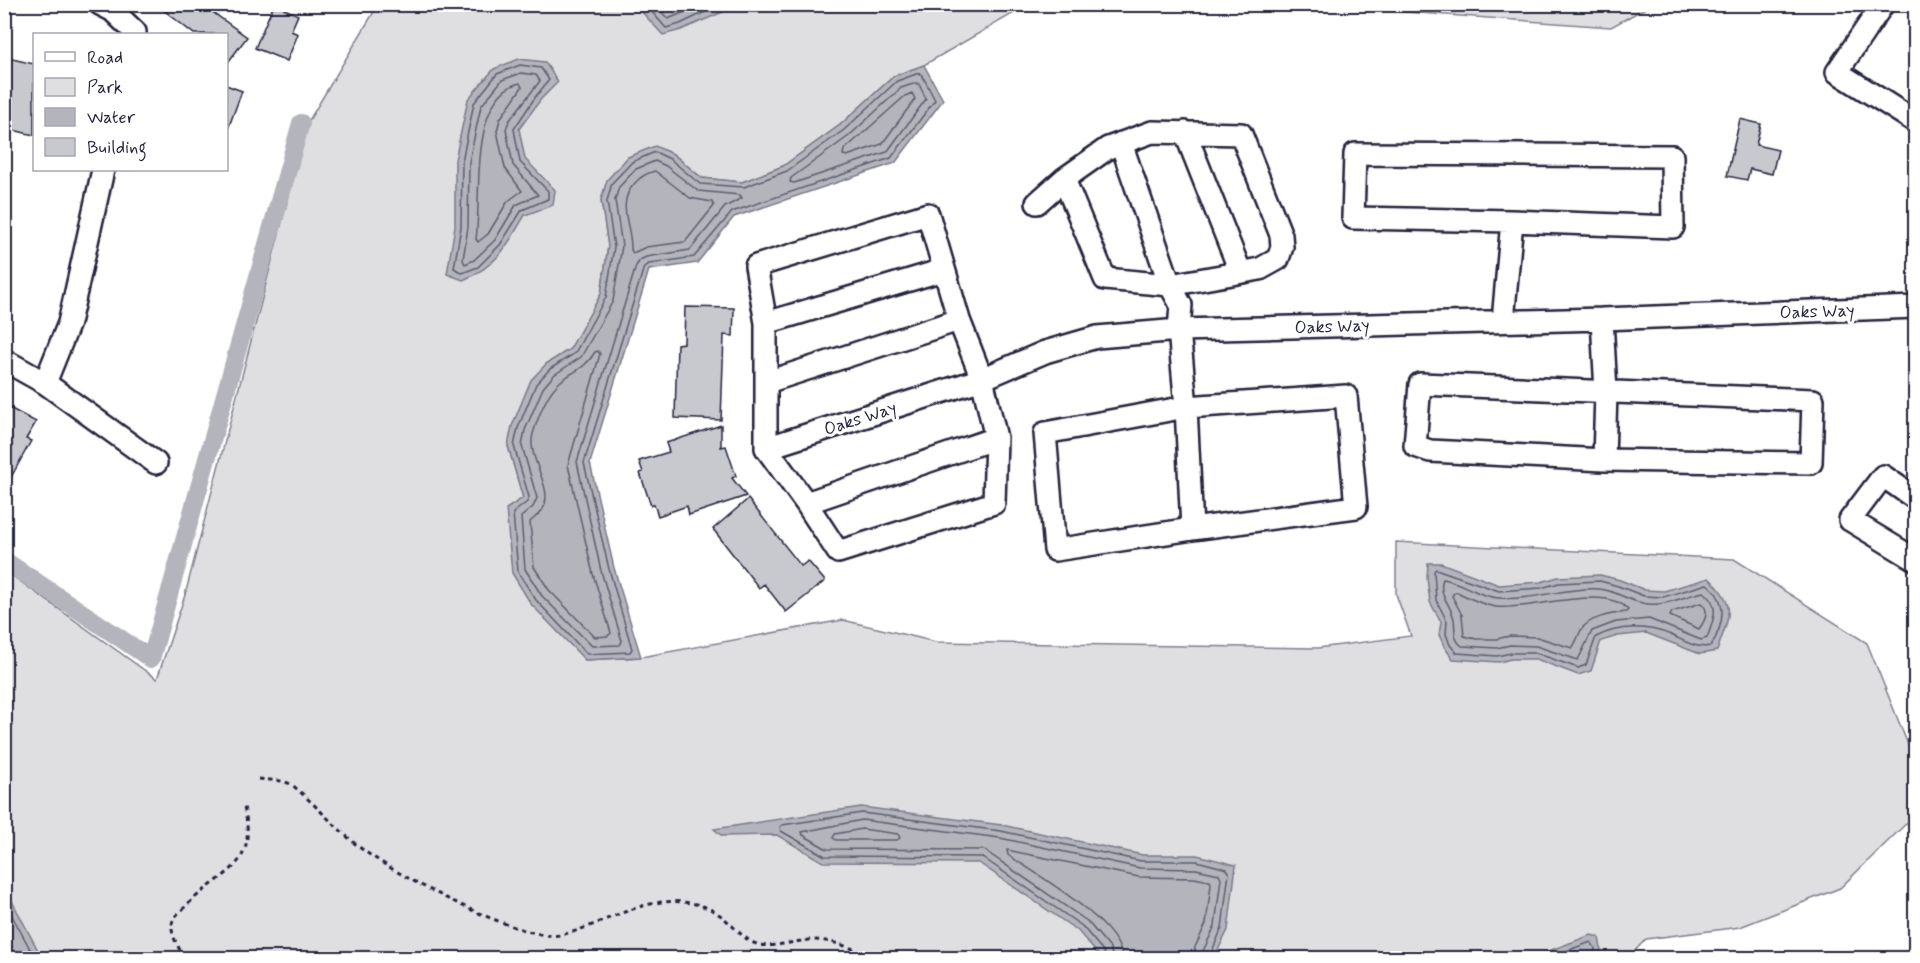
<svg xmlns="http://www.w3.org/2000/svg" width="1920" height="963" font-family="Mynerve,sans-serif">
<rect width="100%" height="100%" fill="#fff"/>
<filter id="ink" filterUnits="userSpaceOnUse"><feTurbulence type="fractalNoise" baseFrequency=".0167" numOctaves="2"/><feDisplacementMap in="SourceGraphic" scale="12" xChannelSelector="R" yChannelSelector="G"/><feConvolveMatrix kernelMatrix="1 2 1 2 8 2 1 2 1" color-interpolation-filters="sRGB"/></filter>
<g filter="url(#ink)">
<path fill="#dfdfe2" stroke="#80808e" stroke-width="1.5" d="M378,5h650l-104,60 -30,11 -54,49 -57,41 -41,16 -40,-4 -29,-24 -72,46 7,46 -7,48 -31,55 -24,15 -38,82 15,52 62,162 56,-3 202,-37 93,22 382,6 93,-12 -15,-42v-52l338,17 133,84 48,119v53l-75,73 -100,39 -94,12 -18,19h-1623l-1,-388 153,109 28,-84 123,-473z
M1309,5l342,-1v1l-40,22z"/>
<path fill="#b4b4bc" stroke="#7a7a88" stroke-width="1.5" d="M639,5v-1l100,1 -58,25 -18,5 -22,-24z
M519,59l26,3 13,20 -17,17 -22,30 6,30 30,31 -2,15 -28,10c-18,31 -27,50 -62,65l-16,-6 8,-48v-66l13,-61 26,-30z
M924,65l19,35 -48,63 -161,54 -37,46 -48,7 -59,193 24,105 27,89 -56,3 -54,-56 -19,-31 -6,-64 17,-11 -15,-52 4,-20 19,-46 15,-16 24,-15 31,-55 7,-48 -7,-46 6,-20 21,-23 27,-11 18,8 29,24 40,4 41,-16 57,-41 54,-49z
M1428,563h13l58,22 42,-3 17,-5 42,-2 20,5 25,10 19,1 45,-13c30,28 19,39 8,73l-17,3 -54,-21 -28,3 -17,5 -10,30 -13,4 -42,-16h-25l-12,3 -46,-3 -8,-11 -6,-13 2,-13 -11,-20 -3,-24z
M861,807l141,18 141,30h54l39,10 -8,65 -14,28h-113l-23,-27 -99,-68 -156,-1 -46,-27 -55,1 -8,-7z
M5,888l36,68v2h-36z
M1591,935l8,2 2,12 -3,9h-68z"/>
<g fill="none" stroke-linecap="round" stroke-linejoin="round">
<path stroke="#5c5c6f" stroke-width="1.5" d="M645,4l21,24 14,-4 42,-20
M654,4l14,15 36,-15
M520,65l21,3 8,12 -13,16 -22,33 6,33 28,29v8l-26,11 -22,35 -22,22 -16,6 -8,-5 7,-41 1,-66 12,-58 23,-29z
M521,73l15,2 4,6 -31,40 -3,8 7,36 25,30 -22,10 -21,35 -21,20 -9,4 -2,-4 5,-33 1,-65 12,-56 21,-26z
M919,73l3,2 13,25 -44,58 -159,54 -38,45 -45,7 -5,3 -60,196 25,106 23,80 -2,3 -43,2 -51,-54 -18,-28 -5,-59 14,-11 2,-5 -15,-51 4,-18 18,-44 14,-15 25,-16 31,-56 8,-50 -7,-46 5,-18 20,-21 23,-10 15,7 30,25 44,3 43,-16 57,-41 53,-49z
M520,83l2,4 -22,32 -3,12 8,37 17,23 -14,10 -20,33 -10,8 -2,-3c6,-39 -8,-144 44,-156z
M916,83l3,1 7,15 -39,53 -93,31 -4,-1 1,-4 58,-42 52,-48z
M912,93l3,6 -33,45 -35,12 -4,-1 1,-5 61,-54z
M655,161l11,5 32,25 42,4 2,3 -17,9 -35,43 -44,7 -6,3 -4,6 -59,196 24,109 21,70 -2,4 -28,1 -50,-50 -17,-27 -4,-52 12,-10 4,-9 -15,-52 3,-16 18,-42 11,-13 27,-18 32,-56 9,-55 -7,-46 4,-13 17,-18z
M655,171l35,27 22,4 2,4 -29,36 -39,5 -13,6 -2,-3c1,-25 -16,-46 4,-67 6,-7 12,-10 20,-12z
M598,351l2,3 -32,111 25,109 18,59 -3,3 -13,1 -46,-47 -15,-23 -4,-45c4,-4 9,-7 13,-13 12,-21 -17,-51 -10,-75 5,-17 14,-42 28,-53 14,-11 24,-12 34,-29z
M1436,569l63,22 42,-3 18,-5 41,-2 18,5 26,10 19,1 44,-13c22,17 17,40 4,62 -16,3 -26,-5 -40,-11 -24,-10 -52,-10 -75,2l-10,28 -8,3 -42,-15h-25l-14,3 -40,-3 -7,-8 -4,-11 1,-13 -11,-21 -2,-29z
M1443,579c19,3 36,18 56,19 34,3 66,-11 100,-9 15,1 28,11 43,14 23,5 41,-7 62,-11 17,13 9,29 3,46l-6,2 -52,-21 -33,3 -24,9 -14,29 -42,-14 -26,-1 -13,3 -35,-2c-10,-8 -6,-15 -8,-26 -2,-15 -17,-25 -11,-41z
M1457,592c12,6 25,13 39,15 32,4 111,-24 132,3l-2,2c-15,2 -37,5 -45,18 -3,6 -5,13 -9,18l-35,-11 -27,-1 -14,3h-20l-12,-3 -2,-21 -10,-19 2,-3z
M1701,603c9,7 4,18 -2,26l-29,-13 2,-4z
M862,829l36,5 2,4 -3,2h-61l-3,-2 2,-4z
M4,901l31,57
M1105,958l-1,-6 -22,-26 -100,-69 -157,-1 -44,-25 -1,-4 2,-2 80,-12 139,18 140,30h56l30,8 2,3 -7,56 -13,30
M1113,958l-3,-10 -23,-27 -103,-71 -157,-1 -24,-14 -1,-3 60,-12 138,18 140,30 56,1 23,5 2,4 -6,48 -12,25 -1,7
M1122,958c-1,-35 -86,-84 -114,-103l-1,-5 132,27 55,1 16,3 1,3 -5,40 -11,23 -2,11
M1547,958l44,-16 4,6 -2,10"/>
<path stroke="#b4b4bc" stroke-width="18" d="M4,560l147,99 150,-536"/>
</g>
<path fill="#c8c8cf" stroke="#22223b" stroke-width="1.5" d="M156,4h41l9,7 2,-2 39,28 -21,28v-31h-32z
M274,4l24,11 -7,16 7,3 -11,27 -32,-13z
M4,57l30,7v71l-30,-7z
M226,85l16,6 -14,38 -2,-1z
M1740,119l21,5 -5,21 22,5 -6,24 -22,-5 -3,11 -20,-4z
M685,307l49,1 -1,28 -9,-1 -3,85 -46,-2 2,-74 7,-1z
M4,405l32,17 -10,17 5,2 -27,49z
M721,425v22l5,-1 10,30 -4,2 14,18 -57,19 -2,-9 -29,10 -4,-12 -3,2 -11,-33 3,-1 -4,-11 30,-9 -3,-9z
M748,499l53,67 7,-5 17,20 -39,31 -22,-28 -5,4 -46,-59z"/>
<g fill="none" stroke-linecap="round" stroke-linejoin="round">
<g stroke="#22223b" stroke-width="26">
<path id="minor" d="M100,4l12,6 23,22v2
M1883,4l-46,68 79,50
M1185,132l55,139
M1121,143l49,142 11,20 -2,25 7,77 6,122
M1037,203l27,-24 44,-31 44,-16 89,2 40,101 1,12 -4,12 -18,10 -90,16 -65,-6 -41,-100
M928,214l31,106 23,59 14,59 -2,65 -156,49 -32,-49 -40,-55v-125l-10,-57z
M1602,319l4,73 -2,68
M1503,321l9,-100 161,6 -1,-71 -317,-2 -2,64 159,3
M766,323l177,-53
M4,360l41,23 111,80
M767,382l192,-62
M45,383l24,-60 34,-153
M1420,384l393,16 -2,63 -207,-3 -174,-9 -15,-5z
M1346,396l10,111 -164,22 -137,21 -10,-117 141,-26z
M766,448l216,-69 63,-27 52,-15 82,-7 423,-11 314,-12
M1916,499l-33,-23 -33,44 66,40
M806,503l190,-65"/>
</g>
<path stroke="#22223b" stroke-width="3" stroke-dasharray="4.5 4.5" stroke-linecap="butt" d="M259,779l23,2 9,3c24,20 44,43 67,62 31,26 164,96 202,89 41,-8 79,-38 122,-33 14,1 27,5 38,13 14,10 23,26 40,30 14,2 27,-2 41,-4 22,-4 51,5 69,17
M184,958c-4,-9 -12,-20 -12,-30 -1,-8 5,-14 11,-19 37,-39 76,-38 61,-102"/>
<use href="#minor" stroke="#fff" stroke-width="21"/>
</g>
</g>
<g text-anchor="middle" stroke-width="6" stroke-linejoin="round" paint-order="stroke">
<g font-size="18" fill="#22223b" stroke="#fff">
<text transform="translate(1817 311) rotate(-2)" y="6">Oaks Way</text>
<text transform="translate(1332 326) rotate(-2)" y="6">Oaks Way</text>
<text transform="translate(860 418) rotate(-18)" y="6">Oaks Way</text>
</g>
</g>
<rect width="1920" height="963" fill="none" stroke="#fff" stroke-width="24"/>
<rect x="12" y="12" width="1896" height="939" fill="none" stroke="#22223b" stroke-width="2" filter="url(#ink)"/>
<rect x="33" y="33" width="195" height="138" fill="#ffffff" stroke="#a7a7b1" stroke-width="1.5"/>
<rect x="45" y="52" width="30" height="9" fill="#ffffff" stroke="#a7a7b1" stroke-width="1.5"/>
<text x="87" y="63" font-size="18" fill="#22223b">Road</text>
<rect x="45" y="78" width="30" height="18" fill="#dfdfe2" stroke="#a7a7b1" stroke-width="1.5"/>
<text x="87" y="93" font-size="18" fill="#22223b">Park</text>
<rect x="45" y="108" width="30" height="18" fill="#b4b4bc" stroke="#a7a7b1" stroke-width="1.5"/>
<text x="87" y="123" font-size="18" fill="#22223b">Water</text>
<rect x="45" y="138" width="30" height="18" fill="#c8c8cf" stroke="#a7a7b1" stroke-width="1.5"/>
<text x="87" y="153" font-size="18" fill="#22223b">Building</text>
</svg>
